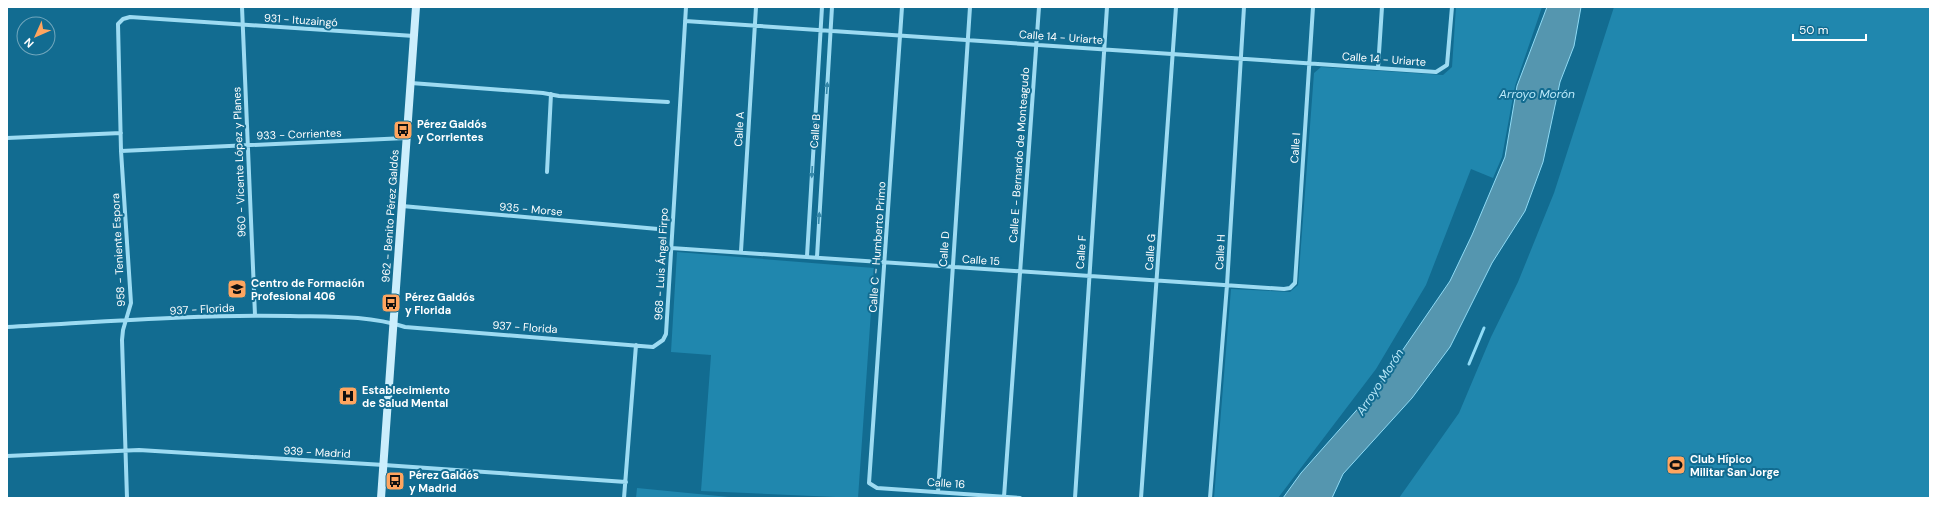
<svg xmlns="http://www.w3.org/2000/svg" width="1937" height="505" font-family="'DM Sans',sans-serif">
<rect width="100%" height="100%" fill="#126c91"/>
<path fill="#2087ae" d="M1456,7h86l-27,79 -13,71 -9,21 -22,-9 -45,116 -50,84 -98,129h-64l17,-209 59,3 8,-7 16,-212 7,-6 122,8 9,-8z
M1614,7h316v491h-531l60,-85 32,-76 27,-55 36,-89z
M677,252l197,16 -16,230 -157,-7 10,-136 -40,-3z
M637,488l102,10h-103z"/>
<path fill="#5596af" stroke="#8fdbf6" d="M1547,7h34l-7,39 -14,36 -17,80 -18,49 -33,52 -42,84 -38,51 -69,76 -11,24h-49l18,-25 77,-87 72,-105 22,-46 33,-78 12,-71z"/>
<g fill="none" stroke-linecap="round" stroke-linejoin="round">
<path stroke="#8fdbf6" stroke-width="3" d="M1469,364l15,-36"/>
<path stroke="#9ddbf2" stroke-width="4" d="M242,7l13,308
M902,7l-33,476 8,5 143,10
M685,21l751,51 11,-7 5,-58
M1378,68l4,-61
M411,83l132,10 16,3 109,6
M7,138l114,-5
M121,151l285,-13
M547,172l4,-78
M402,206l256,23
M671,248l613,41 6,-1 5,-5 18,-276
M741,251l15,-244
M807,256l15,-249
M817,257l15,-250
M7,327c94,-5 189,-13 283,-11 39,1 77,-1 115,11l248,20 10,-7 3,-6 20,-327
M7,456l132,-6 245,15 242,17
M938,492l32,-485
M1004,497l35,-490
M127,498l-5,-158 1,-10 8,-27 -10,-152 -3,-127 5,-5 7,-2 284,19
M624,498l12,-153
M1075,498l32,-491
M1141,498l35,-491
M1210,498l17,-213 17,-278"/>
<path stroke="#cceefc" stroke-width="8" d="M381,498l35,-491"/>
</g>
<defs><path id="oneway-solid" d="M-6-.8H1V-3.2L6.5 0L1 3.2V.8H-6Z"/></defs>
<g fill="#3588a9">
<use href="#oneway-solid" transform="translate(827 88) rotate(-86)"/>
<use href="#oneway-solid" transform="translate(812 172) rotate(93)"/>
<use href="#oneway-solid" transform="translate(819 218) rotate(-86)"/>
</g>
<defs>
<g id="bus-square" transform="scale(1)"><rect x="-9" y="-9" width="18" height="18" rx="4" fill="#ffa55f" stroke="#126c91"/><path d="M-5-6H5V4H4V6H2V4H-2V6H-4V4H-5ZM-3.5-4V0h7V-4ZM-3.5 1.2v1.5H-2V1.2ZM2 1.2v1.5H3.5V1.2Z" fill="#111"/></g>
<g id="university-square" transform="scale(1)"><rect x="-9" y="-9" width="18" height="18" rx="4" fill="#ffa55f" stroke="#126c91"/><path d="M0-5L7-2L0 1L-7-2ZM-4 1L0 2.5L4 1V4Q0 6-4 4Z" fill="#111"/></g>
<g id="hospital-square" transform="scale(1)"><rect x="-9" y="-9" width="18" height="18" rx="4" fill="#ffa55f" stroke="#126c91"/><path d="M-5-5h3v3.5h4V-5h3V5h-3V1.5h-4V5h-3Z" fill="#111"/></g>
<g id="stadium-square" transform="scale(1)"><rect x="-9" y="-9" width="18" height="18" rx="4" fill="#ffa55f" stroke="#126c91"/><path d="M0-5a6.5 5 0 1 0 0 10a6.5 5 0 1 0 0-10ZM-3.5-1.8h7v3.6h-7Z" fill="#111"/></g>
</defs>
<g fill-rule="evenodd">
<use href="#bus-square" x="403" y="130"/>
<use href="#university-square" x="237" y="289"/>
<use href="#bus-square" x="391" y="303"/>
<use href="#hospital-square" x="348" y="396"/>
<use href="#stadium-square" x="1676" y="465"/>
<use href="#bus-square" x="395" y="481"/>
</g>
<g text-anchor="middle" stroke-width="4" stroke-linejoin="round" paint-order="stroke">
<g font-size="11" fill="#fff" stroke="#126c91">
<text transform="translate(301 20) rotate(4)" y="4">931 - Ituzaingó</text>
<text transform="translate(1061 37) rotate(4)" y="4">Calle 14 - Uriarte</text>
<text transform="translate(1384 59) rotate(4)" y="4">Calle 14 - Uriarte</text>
<text transform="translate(739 129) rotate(-87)" y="4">Calle A</text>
<text transform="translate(815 131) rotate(-86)" y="4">Calle B</text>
<text transform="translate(299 134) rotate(-2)" y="4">933 - Corrientes</text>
<text transform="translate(1295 148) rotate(-86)" y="4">Calle I</text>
<text transform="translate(1019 155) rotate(-86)" y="4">Calle E - Bernardo de Monteagudo</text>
<text transform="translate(239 162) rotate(-92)" y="4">960 - Vicente López y Planes</text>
<text transform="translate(531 209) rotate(5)" y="4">935 - Morse</text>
<text transform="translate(390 216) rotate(-86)" y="4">962 - Benito Pérez Galdós</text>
<text transform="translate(877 247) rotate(-86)" y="4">Calle C - Humberto Primo</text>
<text transform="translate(944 249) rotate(-86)" y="4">Calle D</text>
<text transform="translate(118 250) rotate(-93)" y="4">958 - Teniente Espora</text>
<text transform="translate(1081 252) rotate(-86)" y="4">Calle F</text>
<text transform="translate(1150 252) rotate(-86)" y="4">Calle G</text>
<text transform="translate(1220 252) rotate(-87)" y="4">Calle H</text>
<text transform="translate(981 260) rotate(4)" y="4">Calle 15</text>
<text transform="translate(661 264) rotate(-87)" y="4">968 - Luis Ángel Firpo</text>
<text transform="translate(202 309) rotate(-3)" y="4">937 - Florida</text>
<text transform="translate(525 327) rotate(4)" y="4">937 - Florida</text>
<text transform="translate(317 452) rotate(3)" y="4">939 - Madrid</text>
<text transform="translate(946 483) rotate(4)" y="4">Calle 16</text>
</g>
<g font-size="11" font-weight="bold" fill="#fff" stroke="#126c91" text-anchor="start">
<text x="417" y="128">Pérez Galdós<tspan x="417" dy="13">y Corrientes</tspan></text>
<text x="251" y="287">Centro de Formación<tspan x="251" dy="13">Profesional 406</tspan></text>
<text x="405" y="301">Pérez Galdós<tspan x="405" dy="13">y Florida</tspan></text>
<text x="362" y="394">Establecimiento<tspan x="362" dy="13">de Salud Mental</tspan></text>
<text x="1690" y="463">Club Hípico<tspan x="1690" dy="13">Militar San Jorge</tspan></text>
<text x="409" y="479">Pérez Galdós<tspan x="409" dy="13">y Madrid</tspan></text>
</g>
<g font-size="12" font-style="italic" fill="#bae9fa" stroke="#126c91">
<text x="1537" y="98">Arroyo Morón</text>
<text transform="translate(1380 382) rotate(-57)" y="4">Arroyo Morón</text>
</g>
</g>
<rect width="1937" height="505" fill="none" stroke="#ffffff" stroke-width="16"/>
<g transform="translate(36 36) rotate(225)"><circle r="19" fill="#126c91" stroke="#71a7bd"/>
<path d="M0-3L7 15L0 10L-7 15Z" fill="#ffa55f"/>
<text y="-6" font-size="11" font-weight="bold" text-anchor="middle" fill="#ffffff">N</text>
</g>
<path d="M1793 34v6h73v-6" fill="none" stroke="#ffffff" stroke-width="2"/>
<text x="1799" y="34" font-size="12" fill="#ffffff" stroke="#126c91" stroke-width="3" paint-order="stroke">50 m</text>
</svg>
